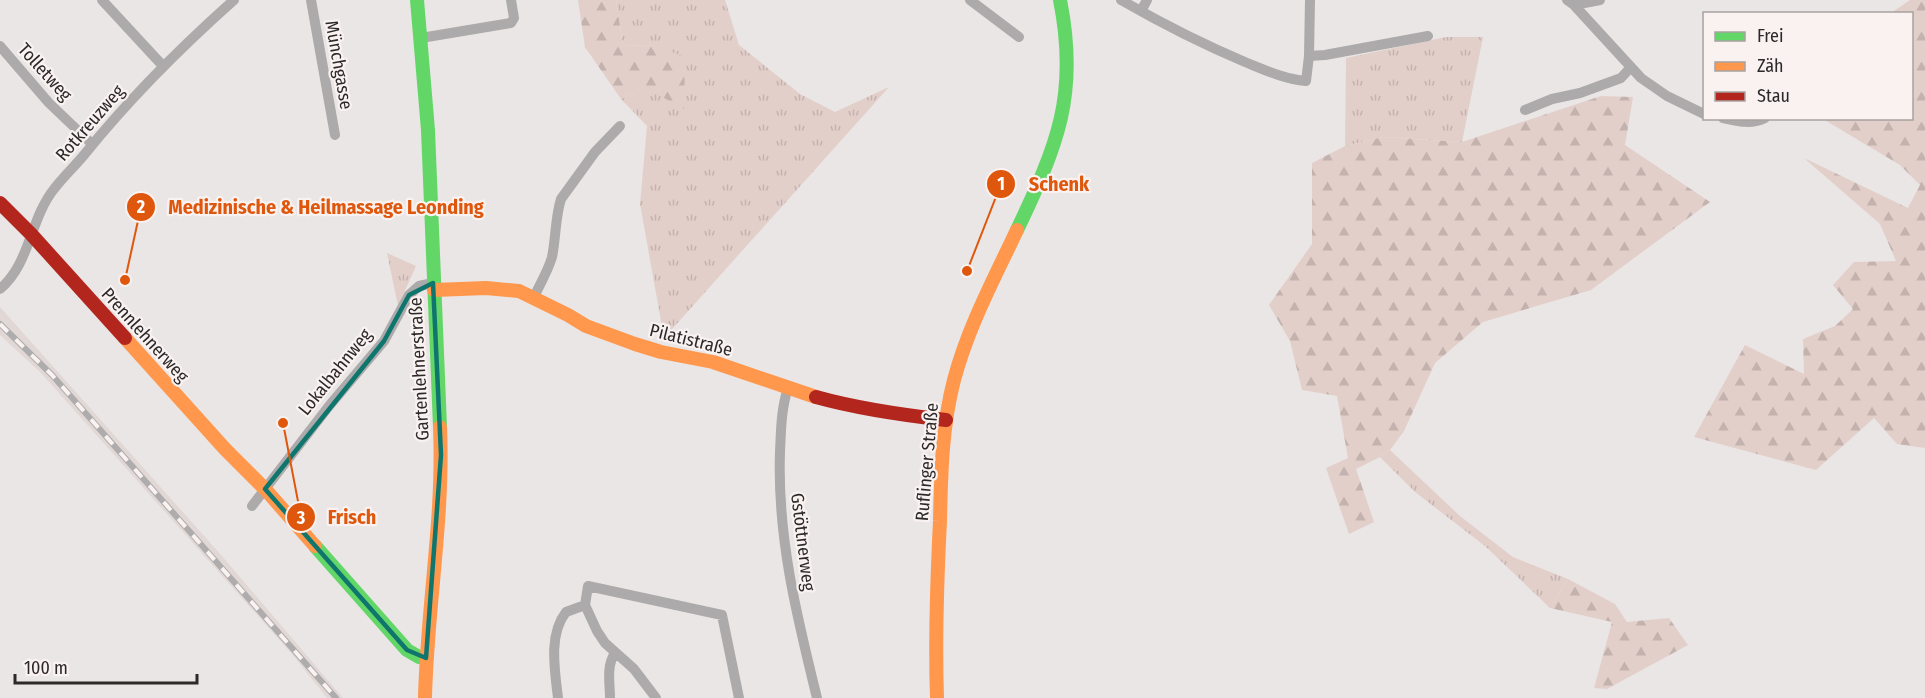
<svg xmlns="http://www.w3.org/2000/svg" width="1925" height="698" font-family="'Fira Sans Condensed',sans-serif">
<defs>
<pattern id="grass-tufts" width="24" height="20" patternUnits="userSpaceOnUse" patternTransform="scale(1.5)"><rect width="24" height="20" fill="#e3cfca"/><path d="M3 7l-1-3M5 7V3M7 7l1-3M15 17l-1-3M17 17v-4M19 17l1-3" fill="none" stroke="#c3b2ae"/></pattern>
<pattern id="forest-firs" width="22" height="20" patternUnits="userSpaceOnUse" patternTransform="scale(1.5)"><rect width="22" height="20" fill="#e3cfca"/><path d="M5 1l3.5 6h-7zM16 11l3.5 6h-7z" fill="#c3b2ae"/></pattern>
</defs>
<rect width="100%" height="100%" fill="#eae6e5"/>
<path fill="#e1d8d5" d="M0,307l222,249 121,142h-16l-35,-44 -251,-281 -41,-38z"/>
<path fill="url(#grass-tufts)" d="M616,0h109l14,45 61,49 35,18 54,-25 -225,251 -24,-134 7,-78 -26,-27 23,-12 12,-41 -33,-1z
M1446,37h37l-21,105 -79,-5 -38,9 1,-88z
M387,253l29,13 -18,40z
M1390,450l70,66 53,41 55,22 -18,29 -65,-62 -70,-54 -35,-35z"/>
<path fill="url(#forest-firs)" d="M578,0h38l7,45 33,1 29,11 -1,52 -40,-22 -23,12 -36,-52z
M1910,0h15v448l-28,-4 -23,-26 -58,52 -122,-33 51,-92 59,29 -1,-35 32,-13 18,-17 -20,-24 21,-23 42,-1 -16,-37 -76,-66 104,50 12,-23 -20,-20 -77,-46 89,-1v-104l-21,-1z
M1601,96l32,1 -8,48 85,57 -119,88 -108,32 -48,41 -31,68 -14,19 -10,7 -24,12 18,53 -25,12 -23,-66 22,-10 -11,-62 -35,-6 -12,-49 -21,-36 43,-61v-81l33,-17 38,-9 79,5z
M1568,579l47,25 12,18 42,-4 19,27 -81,44 -13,-1 18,-66 -62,-14z"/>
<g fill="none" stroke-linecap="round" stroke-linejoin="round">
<path stroke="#acaaaa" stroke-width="10" d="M102,0l61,66
M311,0l24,135
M970,0l49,37
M1121,0c40,23 81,44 124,62 20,8 39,17 61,19l3,-25 1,-56
M1567,0l7,5 67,73 26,18 37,18
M1574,5l26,-5
M1141,11l6,-11
M421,38l90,-15 3,-5 -3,-18
M0,46l49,57 43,41
M1309,56l16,-1 103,-19
M1525,110l27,-11 28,-6 41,-15 10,-11
M1723,118c14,3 28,7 42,0
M0,289c30,-25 30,-70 54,-100 9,-12 20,-22 30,-34 45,-56 96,-107 150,-155
M534,297c6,-13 14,-26 18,-40 4,-19 3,-39 9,-58l34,-47 25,-26
M788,388c-7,21 -7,43 -8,64 -3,85 17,165 37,246
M252,506l77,-100 55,-65 25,-46 10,-9 14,-3
M558,698c-3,-27 -10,-63 8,-86l19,-7
M610,698c0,-15 -4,-32 5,-45
M656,698l-22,-29 -29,-26 -8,-12 -12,-26 3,-19 134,29 17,83"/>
<path stroke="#63d668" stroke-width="14" d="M417,0l11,130 12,297
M1017,230c40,-84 62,-135 43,-230
M315,546l92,104 12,7 7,1"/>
<path stroke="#ff974d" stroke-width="14" d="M434,290l52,-2 33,3 49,24 18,11 49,18 26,8 52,10 103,35
M125,338l100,111 40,40 50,57
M425,698c2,-91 19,-180 15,-271
M937,698c-2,-59 0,-118 3,-177 1,-48 2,-95 14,-141 14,-53 40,-101 63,-150"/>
<path stroke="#b3261e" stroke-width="14" d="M0,203l31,31 94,104
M816,397c43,12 86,18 130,23"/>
<g stroke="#aeacac" stroke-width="6">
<path id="rail" d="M0,324l52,51 284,323"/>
</g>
<use href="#rail" stroke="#f9f2f0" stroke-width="4" stroke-dasharray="11" stroke-linecap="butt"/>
</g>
<path fill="none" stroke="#0f766e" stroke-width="4.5" stroke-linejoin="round" d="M433,283l8,172 -15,203 -19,-8 -142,-161 119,-148 25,-46z"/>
<g text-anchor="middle" stroke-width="4.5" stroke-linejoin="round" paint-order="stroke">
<g font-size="18" fill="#2c2929" stroke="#f9f2f0">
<text transform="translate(339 65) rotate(80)" y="6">Münchgasse</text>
<text transform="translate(45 72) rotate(48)" y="6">Tolletweg</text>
<text transform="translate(90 123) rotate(-49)" y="6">Rotkreuzweg</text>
<text transform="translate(145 335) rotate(48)" y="6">Prennlehnerweg</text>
<text transform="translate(691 340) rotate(14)" y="6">Pilatistraße</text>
<text transform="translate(419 369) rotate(-93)" y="6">Gartenlehnerstraße</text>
<text transform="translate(335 372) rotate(-51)" y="6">Lokalbahnweg</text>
<text transform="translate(927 462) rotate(-85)" y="6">Ruflinger Straße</text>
<text transform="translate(803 542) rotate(83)" y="6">Gstöttnerweg</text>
</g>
</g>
<path fill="none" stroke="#df570d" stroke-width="2" d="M967 271L1001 184M125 280L141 207M283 423L301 517"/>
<g fill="#df570d" stroke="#f9f2f0" stroke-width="2">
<circle cx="967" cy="271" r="6"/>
<circle cx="125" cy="280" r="6"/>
<circle cx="283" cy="423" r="6"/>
<circle cx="1001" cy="184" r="15"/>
<circle cx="141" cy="207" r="15"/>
<circle cx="301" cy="517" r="15"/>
</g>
<g font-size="18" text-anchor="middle" font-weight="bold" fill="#fff">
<text x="1001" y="190">1</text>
<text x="141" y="213">2</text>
<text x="301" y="524">3</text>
</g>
<g font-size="20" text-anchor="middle" font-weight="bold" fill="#df570d" stroke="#f9f2f0" stroke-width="4.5" stroke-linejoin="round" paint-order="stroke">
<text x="1059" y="191">Schenk</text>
<text x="326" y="214">Medizinische &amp; Heilmassage Leonding</text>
<text x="352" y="524">Frisch</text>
</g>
<rect x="1703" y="12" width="210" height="108" fill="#f9f2f0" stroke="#a7a2a0" stroke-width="1.5"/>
<rect x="1715" y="32" width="30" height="9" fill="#63d668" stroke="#a7a2a0" stroke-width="1.5"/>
<text x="1757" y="42" font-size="18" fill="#2c2929">Frei</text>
<rect x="1715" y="62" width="30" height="9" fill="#ff974d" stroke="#a7a2a0" stroke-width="1.5"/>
<text x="1757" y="72" font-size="18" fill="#2c2929">Zäh</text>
<rect x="1715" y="92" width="30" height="9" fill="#b3261e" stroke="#a7a2a0" stroke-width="1.5"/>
<text x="1757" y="102" font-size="18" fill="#2c2929">Stau</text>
<path d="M15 674v9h182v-9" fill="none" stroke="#2c2929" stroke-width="3"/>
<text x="24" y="674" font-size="18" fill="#2c2929" stroke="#f9f2f0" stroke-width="4.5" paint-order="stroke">100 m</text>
</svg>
